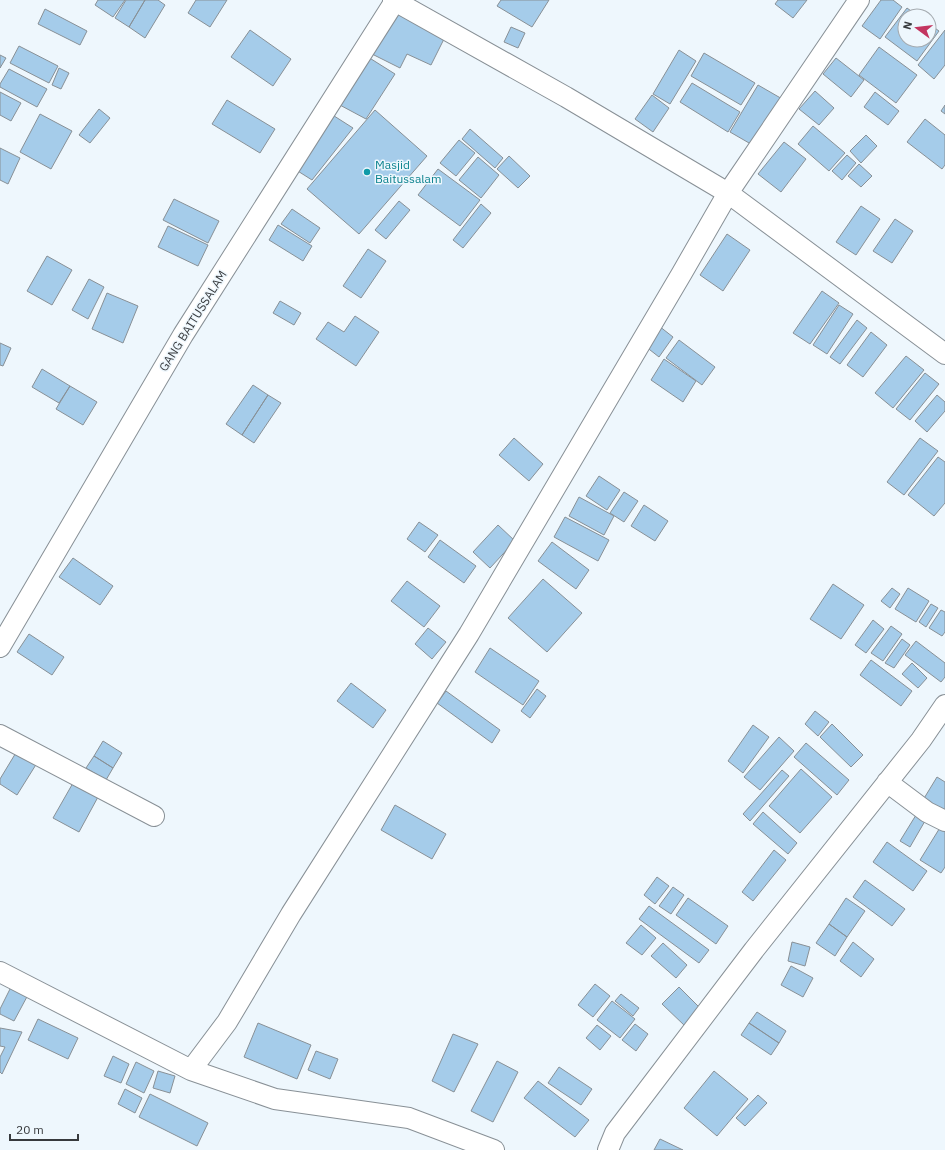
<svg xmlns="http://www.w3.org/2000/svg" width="945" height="1150" font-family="'IBM Plex Sans',sans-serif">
<rect width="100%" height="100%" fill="#eef7fd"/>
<path fill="#a5ccea" stroke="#889096" d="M98,0h27l-12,17 -18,-12z
M126,0h19l-16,27 -14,-9z
M145,0h13l7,5 -20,33 -16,-11z
M196,0h31l-17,27 -22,-14z
M501,0h48l-17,27 -35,-21z
M778,0h29l-14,18 -18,-14z
M881,0h12l9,7 -22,32 -18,-13z
M907,8l11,8h-13v24h24v-16l10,7 -22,30 -32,-24z
M45,9l42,22 -7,14 -42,-21z
M394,11l51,26 -14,28 -24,-11 -7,14 -28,-14z
M511,27l14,6 -7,15 -14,-6z
M250,30l41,29 -18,27 -42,-29z
M945,30v35l-11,14 -16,-14z
M19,46l39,20 -9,17 -39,-20z
M879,47l38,28 -21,28 -37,-28z
M679,50l17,11 -26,43 -17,-10z
M704,53l51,30 -14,22 -50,-29z
M0,55l6,3 -6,10z
M368,57l27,17 -29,45 -28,-15z
M836,58l28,22 -13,17 -28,-23z
M59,68l10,5 -8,16 -9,-4z
M9,69l38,20 -10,18 -37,-20v-3z
M692,83l48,29 -12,20 -48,-30z
M758,85l26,15 -28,47 -26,-15z
M815,91l19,17 -15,17 -20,-16z
M0,92l21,11 -10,18 -11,-6z
M875,92l24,19 -11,14 -24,-18z
M652,95l17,13 -16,24 -18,-13z
M227,100l48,29 -15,24 -48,-29z
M945,105v9l-4,-3z
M99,109l11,9 -20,25 -11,-8z
M375,110l52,46 -68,78 -52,-45z
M40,114l32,17 -21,38 -31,-17z
M331,114l22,14 -41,52 -19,-12z
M925,119l20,16v30l-3,4 -35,-27z
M813,126l32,27 -16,18 -31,-27z
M470,129l33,29 -8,10 -33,-29z
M866,135l11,11 -16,17 -11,-12z
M459,140l16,13 -19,23 -16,-13z
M784,142l22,17 -25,33 -23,-18z
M0,148l20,10 -12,26 -8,-4z
M847,155l9,8 -14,17 -10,-9z
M509,156l21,20 -12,12 -21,-19z
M478,157l21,18 -18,23 -22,-18z
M859,164l13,12 -11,11 -13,-11z
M438,169l42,31 -20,26 -42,-31z
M174,199l45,22 -11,22 -45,-23z
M399,201l11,9 -24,29 -11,-9z
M481,204l10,9 -28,35 -10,-8z
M861,206l19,13 -24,36 -20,-13z
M292,209l28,19 -10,15 -29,-19z
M895,219l18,12 -21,32 -19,-12z
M278,225l34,21 -9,15 -34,-21z
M168,226l40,19 -10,21 -40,-19z
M727,234l23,16 -27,41 -23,-16z
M368,249l18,12 -25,37 -18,-12z
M47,256l25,14 -20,35 -25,-14z
M89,279l15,8 -16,32 -16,-9z
M822,291l17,12 -29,41 -17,-11z
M107,293l31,13 -15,37 -31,-14z
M280,301l21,12 -7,12 -21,-12z
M839,305l14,9 -26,40 -14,-9z
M355,316l24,16 -23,34 -40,-27 12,-17 16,10z
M857,320l10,8 -27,36 -10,-7z
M659,326l14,11 -14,20 -14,-11z
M871,332l16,13 -24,32 -16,-12z
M679,340l36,27 -13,18 -36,-27z
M0,343l11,5 -8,18 -3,-1z
M906,356l18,14 -31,38 -18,-15z
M664,359l32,22 -13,21 -32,-22z
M42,369l28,17 -11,17 -27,-16z
M925,373l14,11 -29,36 -14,-11z
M253,385l15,10 -26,40 -16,-11z
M70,386l27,16 -14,23 -27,-16z
M268,395l13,8 -27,40 -12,-8z
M937,395l8,7v9l-18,21 -12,-11z
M514,438l29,26 -14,17 -30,-26z
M920,438l18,13 -34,44 -17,-13z
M938,457l7,5v41l-11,13 -26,-21z
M599,476l21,14 -13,20 -21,-14z
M624,492l14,9 -14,21 -14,-9z
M579,497l35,19 -10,19 -35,-19z
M644,505l24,16 -13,20 -24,-15z
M565,517l44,23 -11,21 -44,-24z
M419,522l19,13 -13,17 -18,-13z
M498,525l17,16 -25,27 -17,-16z
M440,540l36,26 -12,17 -36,-26z
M552,542l37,28 -13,19 -38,-28z
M73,558l40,28 -13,19 -41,-28z
M543,579l39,34 -35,39 -39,-34z
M407,581l33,25 -16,21 -33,-26z
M833,584l31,21 -23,34 -31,-20z
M892,588l8,6 -10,14 -9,-7z
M908,588l21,13 -13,21 -21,-13z
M931,604l7,4 -12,19 -7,-5z
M941,610l4,2v20l-3,4 -13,-8z
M873,620l11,9 -18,24 -11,-8z
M891,626l11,8 -19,27 -12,-8z
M428,628l18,14 -14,17 -17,-15z
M29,634l35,23 -12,18 -35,-23z
M902,639l8,6 -16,23 -9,-5z
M916,641l29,22v14l-4,5 -36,-27z
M490,648l49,33 -16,24 -48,-33z
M871,660l41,31 -11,15 -41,-31z
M912,663l15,15 -9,10 -16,-14z
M351,683l35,27 -13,18 -36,-27z
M537,689l9,7 -16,22 -9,-7z
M446,691l54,39 -8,13 -55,-40z
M815,711l14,11 -11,14 -13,-12z
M832,724l31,31 -12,12 -31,-30z
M753,725l16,12 -26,36 -15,-12z
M779,737l15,14 -34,39 -16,-13z
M103,741l19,12 -9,15 -19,-12z
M806,743l43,37 -12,15 -43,-38z
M17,751l20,12 -20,32 -17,-11v-5z
M94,756l19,12 -7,12 -20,-12z
M801,769l31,28 -32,36 -31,-27z
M782,770l7,6 -39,45 -7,-7z
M937,777l8,5v31l-22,-13z
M73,783l25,14 -19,35 -26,-14z
M395,805l51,29 -14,25 -51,-29z
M763,812l34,31 -9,11 -35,-30z
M916,815l9,6 -15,26 -10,-6z
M941,826l4,3v38l-4,6 -21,-13z
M887,842l40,29 -14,20 -40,-29z
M774,850l12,10 -33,41 -11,-9z
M657,877l12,9 -14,18 -11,-9z
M865,880l40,29 -13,17 -39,-29z
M673,887l11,8 -13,19 -12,-8z
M688,898l40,28 -12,18 -40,-29z
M846,898l19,13 -18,26 -18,-13z
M649,906l60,44 -10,13 -60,-44z
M829,924l18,13 -12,19 -19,-13z
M641,925l15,13 -14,17 -16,-12z
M792,942l18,5 -5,19 -17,-5z
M853,942l21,17 -13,18 -21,-16z
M663,943l24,22 -11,13 -25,-22z
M791,966l22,12 -10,19 -22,-12z
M595,984l15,12 -17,21 -15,-12z
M12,985l17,8 -15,28 -14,-7v-5z
M679,987l22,22 -16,17 -23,-22z
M621,994l18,14 -6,8 -18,-15z
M612,1001l23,18 -15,19 -23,-18z
M757,1012l29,19 -7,12 -30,-20z
M38,1019l40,19 -10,21 -40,-19z
M258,1023l53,22 -14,34 -53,-22z
M749,1023l30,20 -8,12 -30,-20z
M635,1024l13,10 -12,17 -14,-11z
M597,1025l14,11 -11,14 -14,-12z
M0,1028l22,4 -20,42 -2,-2v-15l5,-10 -5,-1z
M453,1034l25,10 -24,48 -22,-11z
M316,1051l22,8 -8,20 -22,-9z
M113,1056l16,8 -8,19 -17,-7z
M497,1061l21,11 -25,50 -22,-11z
M136,1062l18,9 -10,22 -18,-9z
M559,1067l33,22 -11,16 -33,-22z
M158,1071l17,5 -5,17 -17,-5z
M714,1071l34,28 -31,37 -33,-28z
M538,1081l51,39 -14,17 -51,-39z
M125,1089l17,9 -7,15 -17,-9z
M150,1094l58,29 -11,23 -58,-29z
M758,1095l9,8 -22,23 -9,-8z
M660,1139l23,11h-29z"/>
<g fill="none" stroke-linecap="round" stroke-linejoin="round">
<g stroke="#889096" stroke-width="22">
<path id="street" d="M393,0l173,97 162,96 217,161
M0,647l183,-312 212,-334
M0,735l154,81
M887,782l40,30 18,9
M0,972l191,98 84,29 134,19 85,32
M191,1070l36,-48 64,-108 178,-280 213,-361 46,-80 131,-193
M608,1150l7,-17 139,-183 167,-210 24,-35"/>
</g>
<use href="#street" stroke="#fff" stroke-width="20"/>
</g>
<circle fill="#0f9aa8" stroke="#eef7fd" stroke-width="1.5" cx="367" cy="172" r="4"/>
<g text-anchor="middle" stroke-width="3" stroke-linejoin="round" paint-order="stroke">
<g font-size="12" fill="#0d838f" stroke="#eef7fd" text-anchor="start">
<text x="375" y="169">Masjid<tspan x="375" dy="14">Baitussalam</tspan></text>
</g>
<g font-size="12" fill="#373a3d" stroke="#eef7fd">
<text transform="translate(193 321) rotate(-58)" y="4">GANG BAITUSSALAM</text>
</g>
</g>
<g transform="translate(917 28) rotate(285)"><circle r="19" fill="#eef7fd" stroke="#a5abb0"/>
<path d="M0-3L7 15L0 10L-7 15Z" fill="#c33560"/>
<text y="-6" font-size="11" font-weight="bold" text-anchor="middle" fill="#373a3d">N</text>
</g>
<path d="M10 1134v6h68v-6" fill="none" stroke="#373a3d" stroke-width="2"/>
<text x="16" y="1134" font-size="12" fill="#373a3d" stroke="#eef7fd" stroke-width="3" paint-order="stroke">20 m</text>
</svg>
